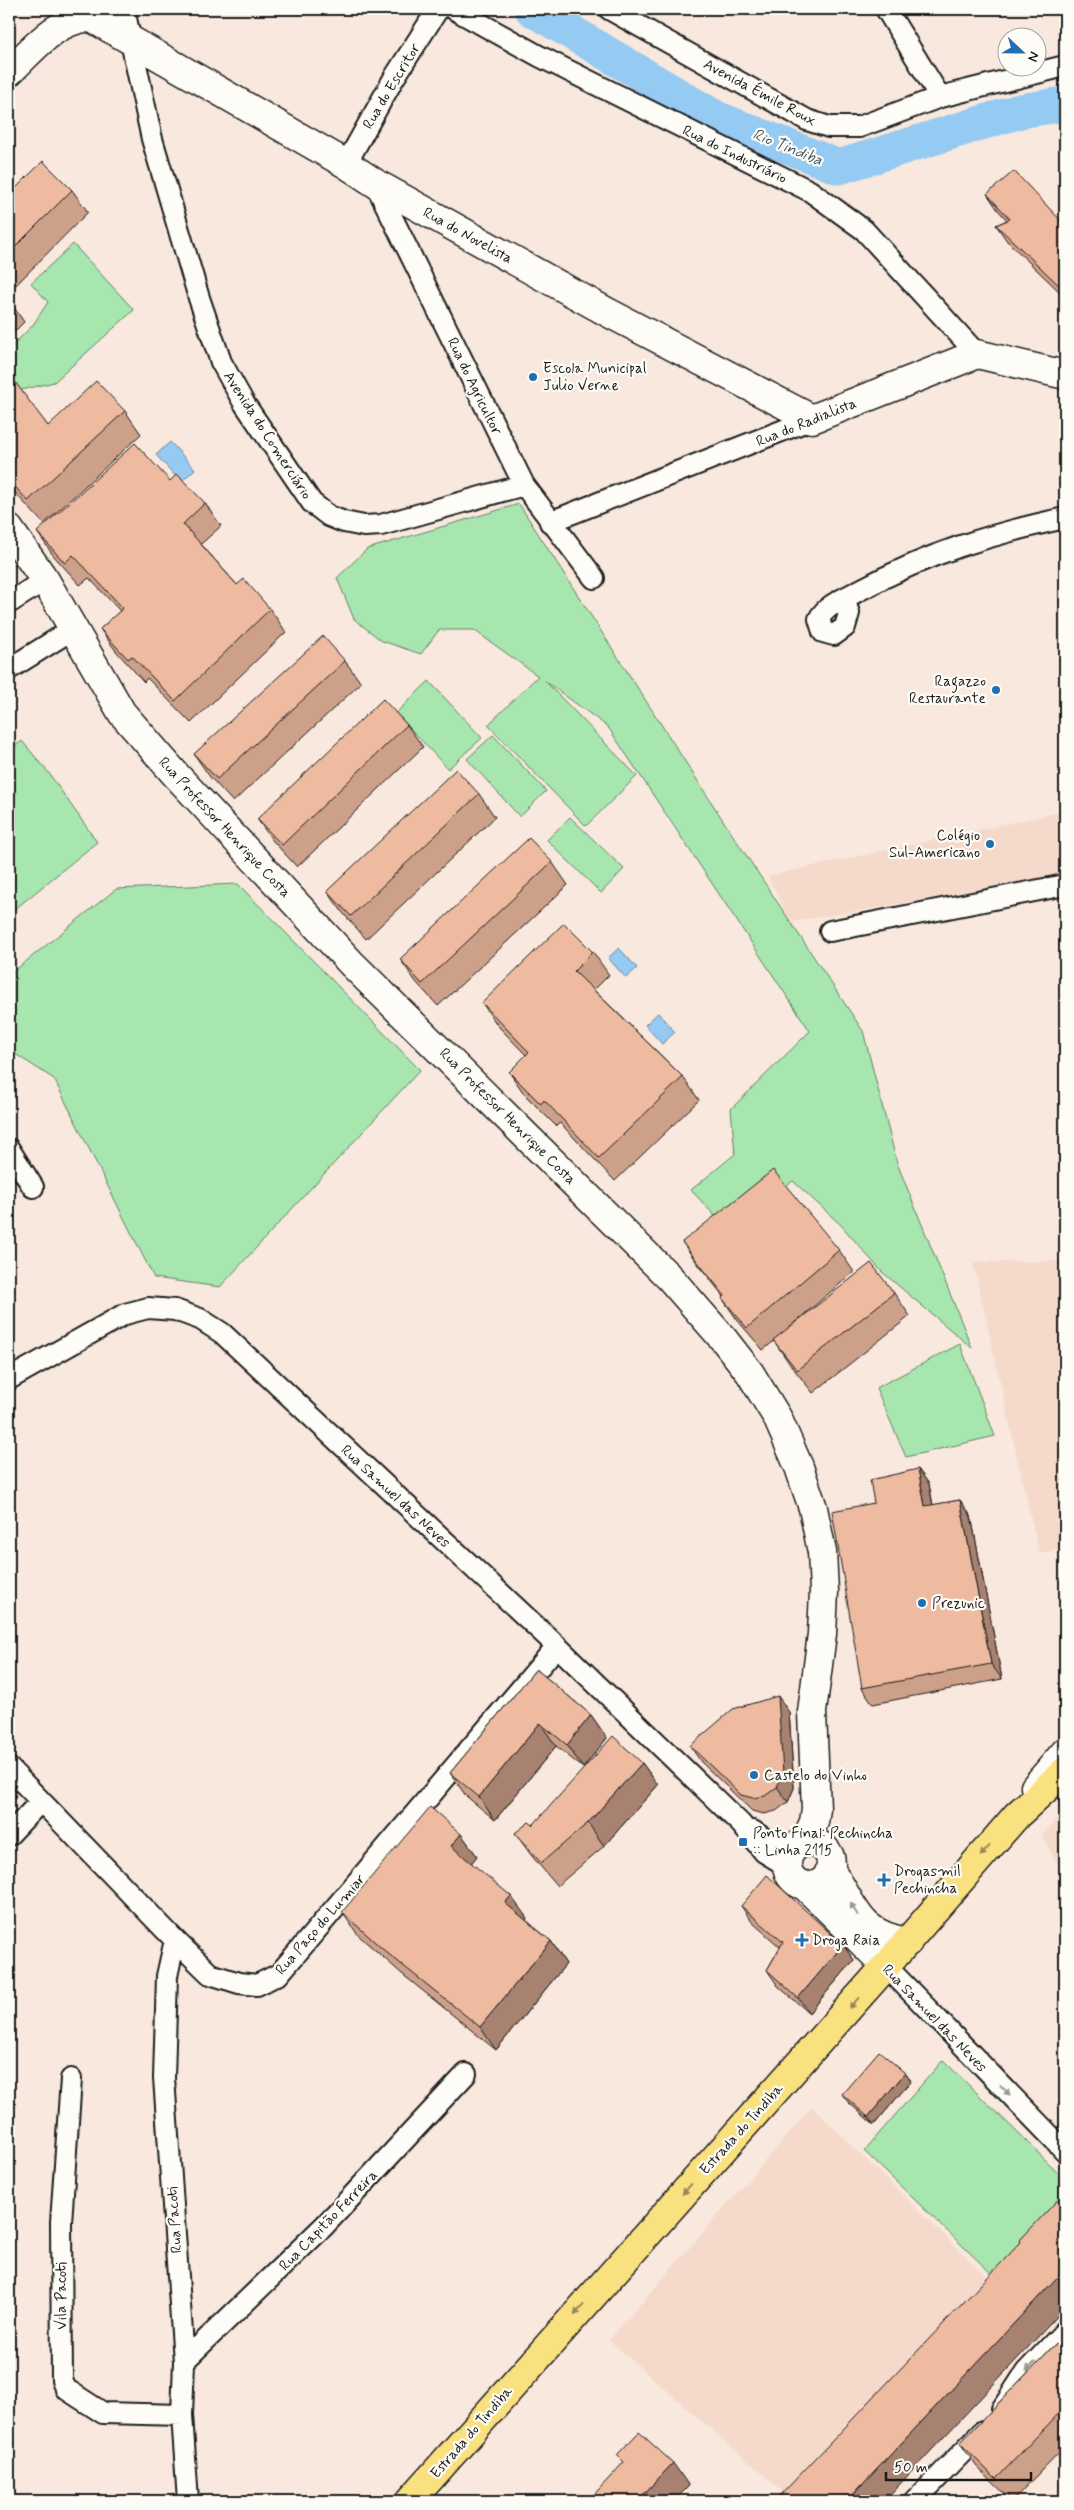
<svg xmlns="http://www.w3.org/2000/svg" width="1074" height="2510" font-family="Mynerve,sans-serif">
<rect width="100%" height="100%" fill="#f8e8dd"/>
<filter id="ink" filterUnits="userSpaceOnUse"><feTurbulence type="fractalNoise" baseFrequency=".02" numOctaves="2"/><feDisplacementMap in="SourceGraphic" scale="10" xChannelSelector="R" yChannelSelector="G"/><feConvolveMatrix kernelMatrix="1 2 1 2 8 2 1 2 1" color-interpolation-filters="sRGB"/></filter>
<g filter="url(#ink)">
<path fill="#f5dacb" d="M1065,811v66l-275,45 -22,-46z
M1065,1261v288l-26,4 -66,-291z
M1065,1808v68l-23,-40z
M812,2107l176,171 -205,214 -174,-152z"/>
<path fill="#a7e6ae" stroke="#628165" d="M73,244l61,66 -80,72 -40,10 -5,-5v-38l24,-24 15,-23 -17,-19z
M519,504l209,324 135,203 34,132 75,185 -91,-77 -40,-46 -48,-44 -66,48 -36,-39 44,-36 -4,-45 79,-78 -202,-304 -63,-46 92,95 -51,50 -98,-101 50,-49 -64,-46h-35l-18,24 -39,-13 -28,-22 -17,-41 30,-29z
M429,681l53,57 -34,31 -52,-56z
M493,735l53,56 -26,26 -53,-58z
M22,741l26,31 49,70 -88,72v-164z
M570,817l54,52 -23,24 -54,-53z
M238,884l182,186 -200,217 -66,-9 -100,-199 -45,-29v-75l107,-86z
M960,1344l35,92 -89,21 -30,-69z
M943,2060l122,119v23l-70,75 -131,-126z"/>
<path fill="#95caf3" stroke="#65849d" d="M170,442l25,27 -14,13 -25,-27z
M619,948l18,20 -11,10 -18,-20z
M658,1013l17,19 -13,12 -17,-19z"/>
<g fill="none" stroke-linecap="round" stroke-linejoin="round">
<path stroke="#95caf3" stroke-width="35" d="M532,9l184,109 123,49 181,-56 45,-7"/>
<g stroke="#1c1c1c" stroke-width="24">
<path id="street" d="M124,9l28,130 47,159 22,64 23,41 68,100 17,13 15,6 20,4 17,-1 143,-40
M454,9l85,47 271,135 54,39 113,124
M609,9l198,111 22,7h30l81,-30 125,-31
M886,9l54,88
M346,164l48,-86 44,-69
M375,183l149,302 70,93
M550,522l262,-103
M844,599l5,14 -4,14 -11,8 -11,-3 -4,-13c7,-14 25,-20 39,-28 71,-38 129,-56 207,-73
M9,603l36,-23
M9,669l64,-40
M830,931l235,-46
M9,1149l24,38
M9,1379l116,-65 23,-6 27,2 25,9 22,14 335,313 184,178 23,28 23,14
M9,1768l166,172 35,34 29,9 18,2 22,-11 278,-328
M753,1831l15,10 26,6
M9,1835l32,-34
M175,1940l-8,36 -3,102 20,283 -2,54 6,86
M886,1966l179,185
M71,2079l-10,143 1,158 4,9 37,24 79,2
M184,2361l140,-135 142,-152
M1002,2409l24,-37 39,-41
M915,2501l68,-70"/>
</g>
<g stroke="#1c1c1c" stroke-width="31">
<path id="secondary" d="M9,72c23,-21 49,-56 83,-54l254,146 29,19 232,129 205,107 165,-65 88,21
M9,529l36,51 77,133 54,62 176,189 318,314 55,63 25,32 27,44 22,50 14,41 9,44 2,39 -2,43 -10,78 4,97 -2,13 -9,20
M1035,1787l30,-35
M787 1864a22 22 0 1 1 44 0a22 22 0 1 1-44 0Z
M830,1869c26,38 26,65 78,73
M804,1885l82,81"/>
</g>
<g stroke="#1c1c1c" stroke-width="31">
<path id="primary" d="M410,2501l476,-535 131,-151 48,-44"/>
</g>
<use href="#street" stroke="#fdfcf7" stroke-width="20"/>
<use href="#secondary" stroke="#fdfcf7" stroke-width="28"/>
<use href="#primary" stroke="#fae180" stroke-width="28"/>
</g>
<path fill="#cda08a" stroke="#1c1c1c" d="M72,190l16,22 -72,73 -7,-7v-83z
M987,194l78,31v72l-58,-56 -11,-16 11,-5 -9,-10z
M9,300l15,22 -15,15z
M9,380l39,46 77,-15 16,23 -97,90 -28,-30 -7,-10z
M170,481l35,22 16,23 -20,18 36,41 33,24 16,23 -95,91 -44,-45 -3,4 -28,-31 -16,-22 20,-18 -31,-33 -9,7 -27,-30 -16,-23z
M345,661l16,22 -128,119 -23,-25 -16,-23z
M407,725l16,22 -126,120 -24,-26 -16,-22z
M479,794l16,23 -129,122 -23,-26 -16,-22z
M552,862l16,23 -130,121 -22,-24 -16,-23z
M593,952l16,23 -15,15 89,87 16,23 -84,81 -55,-58 -4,3 -31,-31 -16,-23 17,-17 -28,-29 -16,-23z
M682,1242l157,8 15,22 -67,57 107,-36 16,23 -97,77 -24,-30 -15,-22 -11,9 -25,-29 -16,-23 2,-1 -26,-33z
M918,1469l11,15 4,21 27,-5 11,16 31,163 -129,25 -11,-16 12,-185z
M536,1669l55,46 16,23 -24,30 -27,-22 -61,74 -29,-24 -16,-23z
M789,1712l5,76 -6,14 -12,9 -12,3 -12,-3 -51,-49 -11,-16z
M642,1763l16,22 -54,61 -47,40 -26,-31 -16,-22 18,-8z
M461,1834l16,22 -6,7 56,55 -1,2 25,21 15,23 -70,86 -94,-76 -44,-39 -16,-23z
M741,1906l102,39 11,15 -45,53 -31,-27 -11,-16 13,-23 -28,-25z
M905,2073l6,8 -37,44 -26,-23 -6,-8z
M1065,2334v112l-53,55 -36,-35 -16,-23z"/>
<path fill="#a78270" stroke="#1c1c1c" d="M918,1469l11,15 7,38 -11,-16z
M960,1500l11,16 31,163 -11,-15z
M778,1696l11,16 5,76 -6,14 -11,-15z
M591,1715l16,23 -24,30 -16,-23z
M540,1723l16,23 -61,74 -16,-23z
M642,1763l16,22 -54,61 -16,-23z
M461,1834l16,22 -10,13 -16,-23z
M511,1896l16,22 -6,8 -16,-23z
M551,1941l15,23 -70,86 -16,-23z
M843,1945l11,15 -45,53 -11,-15z
M905,2073l6,8 -37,44 -6,-8z
M1065,2269v39l-181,193h-37z
M673,2463l16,23 -15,15h-31l-3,-3z"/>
<path fill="#eebaa0" stroke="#1c1c1c" d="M43,161l29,29 -63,63v-58z
M1014,171l51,54v66l-69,-66 14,-6 -23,-25z
M12,378l36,48 48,-45 29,30 -97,90 -19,-21v-100z
M135,443l35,38 7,-7 28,29 -22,21 54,61 7,-6 26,30 -95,92 -43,-45 -4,3 -28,-30 23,-21 -50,-53 -8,8 -28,-31z
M323,636l22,25 -128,118 -23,-25z
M383,699l24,26 -125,120 -25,-26z
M456,769l23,25 -128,122 -24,-25z
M529,838l23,24 -130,122 -22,-25z
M564,923l29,29 -19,19 109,106 -84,81 -55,-58 -3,4 -32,-32 20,-20 -47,-49z
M773,1170l66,80 -92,78 -25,-30 3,-2 -43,-54z
M871,1263l23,30 -97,77 -24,-30z
M918,1469l7,37 35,-6 31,164 -129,24 -30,-177 42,-8 -4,-23z
M536,1669l55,46 -24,30 -27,-22 -61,74 -29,-24z
M778,1696l5,77 -6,14 -12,9 -12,2 -12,-3 -51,-49 43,-37z
M613,1736l29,27 -54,60 -47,40 -26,-30 14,-11 4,3z
M430,1807l31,27 -10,12 60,50 -6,7 46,38 -71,86 -94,-75 -44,-40z
M767,1875l76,70 -45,53 -31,-28 16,-28 -42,-36z
M879,2051l26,22 -37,44 -26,-23z
M1065,2192v77l-218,232h-72l246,-259 -1,-2z
M1065,2334v73l-69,72 -36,-36z
M639,2432l34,31 -33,35 4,3h-56l36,-39 -7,-7z"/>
<defs><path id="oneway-solid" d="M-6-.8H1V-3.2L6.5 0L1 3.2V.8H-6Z" transform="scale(1.25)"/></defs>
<g fill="#968853">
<use href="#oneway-solid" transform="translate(985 1851) rotate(132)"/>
<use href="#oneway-solid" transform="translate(854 2003) rotate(132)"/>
<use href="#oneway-solid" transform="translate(687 2189) rotate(132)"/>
<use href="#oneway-solid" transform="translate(579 2310) rotate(131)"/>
</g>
<g fill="#989794">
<use href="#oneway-solid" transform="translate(854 1909) rotate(-121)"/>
<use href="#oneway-solid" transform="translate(1005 2090) rotate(46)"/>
<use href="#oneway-solid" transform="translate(1031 2366) rotate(134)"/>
</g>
</g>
<g fill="#1f6fb2" stroke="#fdfcf7" stroke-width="2">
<circle cx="533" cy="377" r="5"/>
<circle cx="996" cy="690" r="5"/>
<circle cx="990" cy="844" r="5"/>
<circle cx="922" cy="1603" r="5"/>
<circle cx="754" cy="1775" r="5"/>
<rect x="738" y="1837" width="10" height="10" rx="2.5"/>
<path d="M881.5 1872.5h5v5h5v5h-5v5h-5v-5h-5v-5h5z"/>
<path d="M799.5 1932.5h5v5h5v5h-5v5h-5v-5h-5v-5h5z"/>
</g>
<g text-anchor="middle" stroke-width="4.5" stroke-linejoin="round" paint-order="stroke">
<g font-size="15" fill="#1c1c1c" stroke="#fdfcf7">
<text transform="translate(391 86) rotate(-59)" y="5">Rua do Escritor</text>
<text transform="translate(760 92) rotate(28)" y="5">Avenida Émile Roux</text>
<text transform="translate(735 154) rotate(26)" y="5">Rua do Industriário</text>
<text transform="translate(468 235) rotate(29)" y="5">Rua do Novelista</text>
<text transform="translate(475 386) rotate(64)" y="5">Rua do Agricultor</text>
<text transform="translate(806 422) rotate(-22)" y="5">Rua do Radialista</text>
<text transform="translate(268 435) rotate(57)" y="5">Avenida do Comerciário</text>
<text transform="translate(225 827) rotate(47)" y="5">Rua Professor Henrique Costa</text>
<text transform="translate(508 1116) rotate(45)" y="5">Rua Professor Henrique Costa</text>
<text transform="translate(396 1496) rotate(43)" y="5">Rua Samuel das Neves</text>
<text transform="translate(320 1924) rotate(-49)" y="5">Rua Paço do Lumiar</text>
<text transform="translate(935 2018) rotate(46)" y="5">Rua Samuel das Neves</text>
<text transform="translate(741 2129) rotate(-48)" y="5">Estrada do Tindiba</text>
<text transform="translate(174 2220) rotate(-94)" y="5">Rua Pacoti</text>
<text transform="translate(328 2220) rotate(-46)" y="5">Rua Capitão Ferreira</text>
<text transform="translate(61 2296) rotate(-90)" y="5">Vila Pacoti</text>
<text transform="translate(471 2432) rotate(-49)" y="5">Estrada do Tindiba</text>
</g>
<g font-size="15" fill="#1c1c1c" stroke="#fdfcf7" text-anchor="start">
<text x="543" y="373">Escola Municipal<tspan x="543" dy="17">Julio Verne</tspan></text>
<text x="986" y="686" text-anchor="end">Ragazzo<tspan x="986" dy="17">Restaurante</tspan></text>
<text x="980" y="840" text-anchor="end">Colégio<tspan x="980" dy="17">Sul-Americano</tspan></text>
<text x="932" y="1608">Prezunic</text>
<text x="764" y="1780">Castelo do Vinho</text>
<text x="753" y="1838">Ponto Final: Pechincha<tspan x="753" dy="17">:: Linha 2115</tspan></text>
<text x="894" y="1876">Drogasmil<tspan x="894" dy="17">Pechincha</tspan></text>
<text x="812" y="1945">Droga Raia</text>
</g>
<g font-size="16" font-style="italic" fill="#465967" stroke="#fdfcf7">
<text transform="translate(788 146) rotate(22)" y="6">Rio Tindiba</text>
</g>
</g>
<rect width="1074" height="2510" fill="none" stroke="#fdfcf7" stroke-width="30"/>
<rect x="15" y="15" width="1044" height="2480" fill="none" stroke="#1c1c1c" stroke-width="2" filter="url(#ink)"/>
<g transform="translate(1022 52) rotate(112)"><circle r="24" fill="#fdfcf7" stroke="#a3a29f"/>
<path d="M0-4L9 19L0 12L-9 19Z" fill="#1f6fb2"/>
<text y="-8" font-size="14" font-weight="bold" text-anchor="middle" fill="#1c1c1c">N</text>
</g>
<path d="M886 2472v8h145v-8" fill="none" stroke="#1c1c1c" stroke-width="2.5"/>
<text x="894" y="2472" font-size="15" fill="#1c1c1c" stroke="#fdfcf7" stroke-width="4" paint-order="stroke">50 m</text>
</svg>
